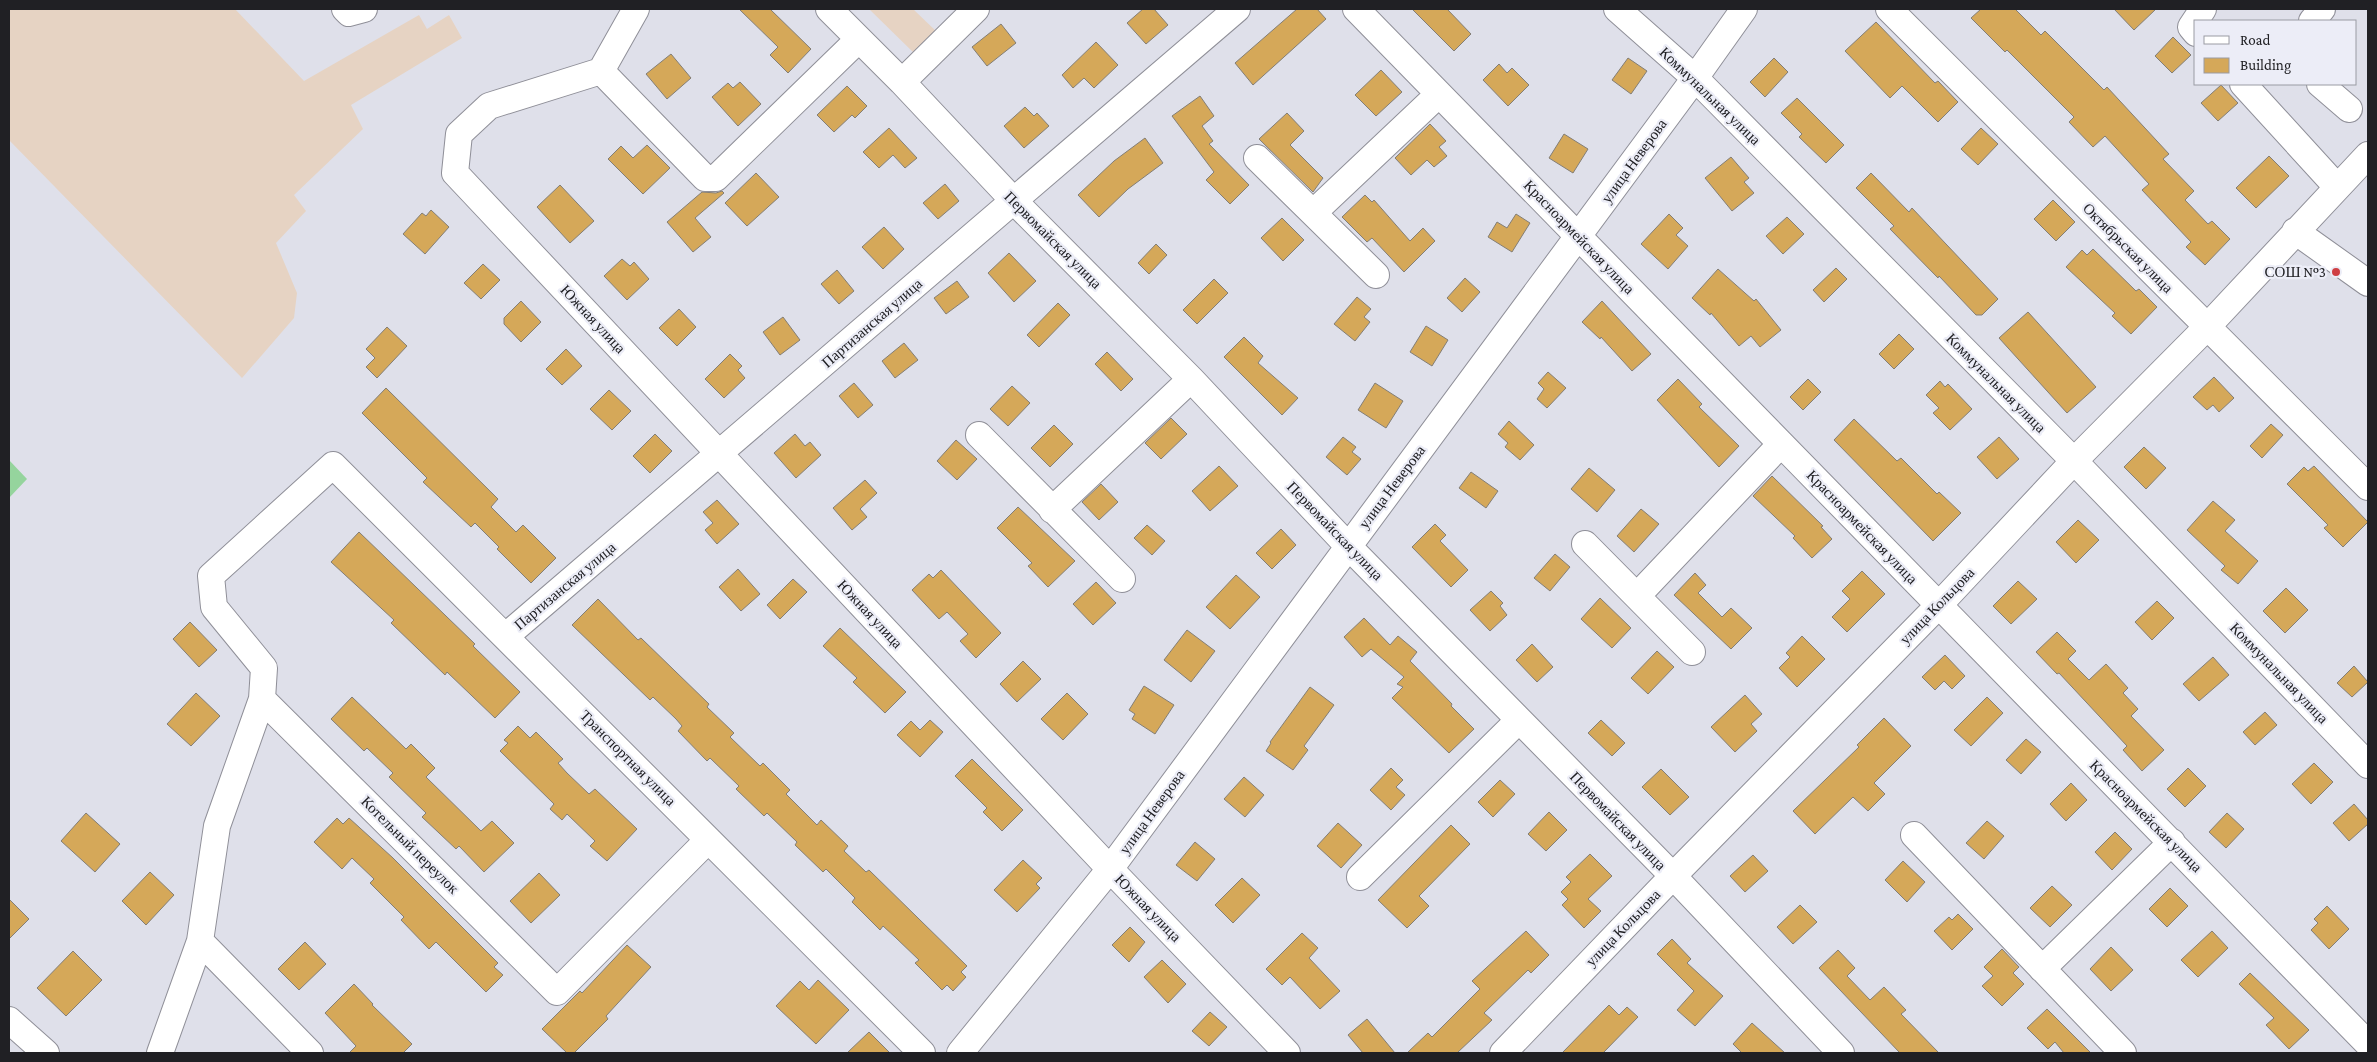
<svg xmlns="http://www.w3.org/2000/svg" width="2377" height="1062" font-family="'Crimson Pro',serif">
<rect width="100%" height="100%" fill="#dfe0ea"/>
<path fill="#e6d3c3" d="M9,9h226l69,72 115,-66 8,14 22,-14 13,23 -111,67 12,24 -69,66 12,16 -30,32 21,50 -3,25 -52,60 -233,-238z
M869,9h44l25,24 -22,22z"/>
<path fill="#95d49d" d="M9,460l18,19 -18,19z"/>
<path fill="#d5a859" stroke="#837e76" d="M739,9h31l41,40 -23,24 -18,-18 8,-8z
M1143,9h11l14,16 -22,19 -19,-21z
M1297,9h20l9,10 -73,66 -18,-22z
M1412,9h35l24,25 -17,17z
M1981,9h34l26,26 4,-4 59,59 3,-3 62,67 -6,5 31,32 -9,9 23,24 4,-3 18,18 -25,26 -19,-18 5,-5 -49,-52 7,-6 -44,-48 -12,11 -24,-25 5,-5 -67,-67 -2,2 -34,-34z
M2114,9h42l-22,21z
M1876,22l59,61 3,-2 20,21 -20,20 -36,-36 -12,12 -45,-47z
M1001,24l15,19 -29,23 -15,-19z
M2173,37l18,18 -19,18 -17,-17z
M1096,42l22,23 -24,23 -10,-10 -11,10 -11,-13z
M671,54l20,24 -24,21 -21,-25z
M1628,58l19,13 -16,23 -19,-14z
M1774,58l14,14 -23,25 -15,-15z
M1499,64l8,9 5,-5 17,17 -21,21 -25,-26z
M1381,70l21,22 -26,24 -21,-21z
M740,82l21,22 -23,22 -26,-29 16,-14 5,5z
M2221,85l17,18 -20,18 -17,-18z
M847,86l20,20 -12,12 -3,-3 -18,17 -17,-17z
M1200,96l14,20 -12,10 11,15 -4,3 40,41 -19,19 -24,-24 8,-8 -42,-56z
M1797,98l47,47 -18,18 -27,-26 3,-3 -21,-21z
M1025,107l9,9 3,-3 12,13 -25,22 -20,-22z
M1287,113l17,18 -14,14 33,33 -10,14 -54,-53z
M1430,124l16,17 -7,6 8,9 -13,11 -7,-7 -16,15 -16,-17z
M889,128l28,30 -12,10 -12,-13 -14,13 -16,-16z
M1981,128l17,16 -20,21 -17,-16z
M1564,134l24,15 -15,24 -24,-15z
M1145,138l18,25 -35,26 -29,28 -21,-22 36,-34z
M647,145l23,23 -27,26 -35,-35 13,-13 12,12z
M2269,156l20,20 -33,32 -20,-20z
M1731,157l18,21 -5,4 10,11 -22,18 -27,-33z
M756,173l23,24 -32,29 -22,-23z
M1871,173l38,39 3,-4 86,91 -16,16h-6l-37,-39 -1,2 -48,-49 4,-3 -38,-38z
M945,184l14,17 -21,18 -15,-16z
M560,185l34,36 -24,22 -33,-36z
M722,191l2,2 -29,25 16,19 -18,15 -26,-30 35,-30 14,1z
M1365,195l7,7 2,-2 36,41 13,-13 12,13 -31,31 -32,-34 -5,4 -25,-25z
M2053,200l22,22 -19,19 -22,-22z
M431,210l18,17 -24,27 -22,-20 19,-21 4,3z
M1516,214l14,9 -18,29 -24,-15 9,-15 10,6z
M1669,214l14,14 -7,7 12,11 -20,23 -27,-25z
M1787,217l17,17 -21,20 -17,-18z
M1282,218l22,22 -21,21 -22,-23z
M884,227l20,22 -21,20 -21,-22z
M1156,244l11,11 -18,19 -11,-11z
M2093,249l43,42 3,-2 18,18 -26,27 -19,-18 3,-3 -49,-46 16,-17 5,5z
M1009,253l27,28 -22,21 -26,-29z
M622,259l8,7 4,-4 15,17 -22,21 -23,-24z
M483,264l17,16 -19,19 -17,-16z
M1836,268l11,11 -23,23 -11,-12z
M1718,269l36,32 2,-2 25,31 -21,17 -9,-11 -12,10 -28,-33 -1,2 -18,-17z
M837,270l17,21 -15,13 -18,-20z
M1465,278l15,14 -18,20 -15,-14z
M1214,279l14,14 -31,31 -14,-14z
M957,281l12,16 -23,17 -12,-16z
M1357,297l14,12 -7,8 6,5 -15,19 -21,-17z
M521,301l20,21 -20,20 -17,-18v-6z
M1602,301l49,53 -19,17 -31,-34 -1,2 -18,-17z
M1058,303l12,12 -31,32 -12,-12z
M679,309l17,18 -19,19 -18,-18z
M2028,312l68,75 -29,26 -68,-75z
M783,317l17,23 -20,15 -17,-23z
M1426,326l22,14 -16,26 -22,-14z
M387,327l20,19 -30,32 -11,-11 9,-9 -9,-9z
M1899,334l15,15 -20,20 -15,-15z
M1244,337l19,19 -5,7 40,35 -16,17 -58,-58z
M904,343l14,17 -23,18 -13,-17z
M566,349l16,17 -20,19 -16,-16z
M1107,352l26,27 -12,12 -26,-27z
M730,354l12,12 -4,4 7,8 -21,20 -19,-19z
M1548,372l18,16 -19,20 -10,-9 7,-10 -6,-6z
M2214,377l20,21 -15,14 -6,-7 -6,5 -14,-13z
M1678,379l24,25 -3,3 40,39 -20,21 -62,-67z
M1808,379l13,13 -18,18 -13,-13z
M1940,381l5,6 3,-3 24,25 -22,21 -17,-17 6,-5 -13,-13z
M854,383l19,22 -15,13 -19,-22z
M1375,383l28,18 -17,27 -28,-18z
M1012,386l18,17 -22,23 -18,-17z
M386,388l112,111 -7,8 25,25 7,-7 33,33 -25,25 -34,-34 2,-2 -24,-24 -4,4 -48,-45 4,-4 -65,-65z
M609,390l22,21 -19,19 -22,-21z
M1171,418l16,16 -26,25 -16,-16z
M1854,419l43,42 4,-3 36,36 2,-2 22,21 -28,28 -99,-101z
M1509,421l25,24 -14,15 -15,-13 3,-4 -10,-9z
M2271,424l12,11 -21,23 -12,-12z
M1054,425l19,19 -23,23 -19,-19z
M655,434l17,17 -22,22 -17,-17z
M795,434l10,12 5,-4 11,13 -25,23 -22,-25z
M1343,437l13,10 -4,5 9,7 -14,16 -21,-18z
M1999,437l20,22 -22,20 -20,-22z
M956,440l21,19 -20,21 -20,-19z
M2144,447l22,21 -20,21 -22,-22z
M1219,466l19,20 -28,25 -18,-20z
M2314,466l54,56 -25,25 -19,-19 4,-3 -41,-41 17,-17 4,4z
M1589,468l26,22 -18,22 -26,-23z
M1471,472l27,19 -12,17 -27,-20z
M1772,476l51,50 -2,1 11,12 -20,19 -19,-20 2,-2 -42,-40z
M865,480l12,13 -17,16 7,8 -15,13 -19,-22z
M1101,484l17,18 -19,18 -17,-18z
M717,500l22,24 -22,20 -12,-14 8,-7 -10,-11z
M2213,501l22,19 -10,11 33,30 -20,23 -17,-14 4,-4 -38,-36z
M1018,507l57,54 -27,26 -20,-21 4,-3 -35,-35z
M1641,509l18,15 -25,28 -17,-16z
M2078,520l21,20 -23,23 -20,-21z
M1435,524l11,11 -6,6 28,29 -17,17 -39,-40z
M1147,525l18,16 -13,14 -18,-17z
M1281,529l15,16 -24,24 -16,-16z
M359,532l116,112 -2,2 47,46 -25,26 -48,-46 -2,3 -54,-52 3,-3 -63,-58z
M1555,554l15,13 -20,24 -16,-13z
M738,569l22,25 -19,17 -22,-24z
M941,570l60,63 -25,25 -16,-17 8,-7 -21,-22 -8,7 -27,-29 17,-16 4,4z
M1862,571l23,23 -38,38 -15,-15 18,-18 -8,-8z
M1695,573l11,12 -8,8 24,24 9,-9 21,20 -21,21 -57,-54z
M1236,575l24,22 -30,32 -24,-22z
M793,579l14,13 -27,27 -13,-14z
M2018,581l19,18 -26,25 -18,-18z
M1096,582l20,21 -23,22 -20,-21z
M2286,588l22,22 -23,23 -22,-22z
M1491,591l12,12 -3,3 7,9 -17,16 -20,-21z
M1600,598l31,30 -19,20 -31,-29z
M598,599l40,41 3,-2 68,66 -2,3 27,26 -4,4 30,29 3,-3 27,27 -4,4 31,31 4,-5 27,26 -4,5 22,21 3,-2 98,96 -6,6 5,5 -13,14 -6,-6 -5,5 -27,-27 4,-3 -24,-23 -12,-11 -3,4 -28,-28 3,-4 -29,-29 -3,3 -28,-27 2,-3 -30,-29 -3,3 -28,-27 3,-3 -29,-28 -3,3 -29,-30 4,-5 -6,-7 -23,-22 -3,3 -78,-75z
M2157,601l17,17 -22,22 -17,-18z
M1364,618l26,27 8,-9 19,16 -7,9 42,43 -1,2 23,23 -25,24 -57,-55 11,-11 -6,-3 7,-7 -33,-28 -9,8 -18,-20z
M190,622l27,28 -18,17 -26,-28z
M840,628l66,64 -21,21 -32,-31 4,-4 -34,-32z
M1187,630l28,21 -24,31 -27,-22z
M2057,632l19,19 -8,8 21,21 17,-16 22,24 -5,5 15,16 -7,7 33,34 -22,21 -19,-21 4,-4 -68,-73 -2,1 -21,-22z
M1802,636l23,23 -28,28 -18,-19 11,-11 -4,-4z
M1532,644l21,23 -16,15 -21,-22z
M1657,651l17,16 -26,27 -17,-16z
M1945,655l20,21 -13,13 -8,-8 -9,9 -13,-13z
M2213,657l16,18 -30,26 -16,-17z
M1023,661l18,18 -24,23 -17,-18z
M2354,666l14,16 -16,15 -15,-14z
M1144,686l30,19 -19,29 -23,-15 3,-5 -6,-4z
M1310,687l24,18 -30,41 4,4 -15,20 -27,-19 5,-8 -1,-1z
M196,693l24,23 -29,30 -24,-22z
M1067,693l21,21 -25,26 -22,-21z
M1745,695l17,19 -11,10 6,7 -22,21 -24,-25z
M352,697l54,52 5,-5 24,24 -9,9 55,54 11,-10 22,22 -30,29 -25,-26 -3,3 -34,-32 4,-4 -37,-36 4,-4 -26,-25 -3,3 -33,-32z
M1987,697l16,16 -32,33 -17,-16z
M2265,712l12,13 -22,20 -12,-13z
M1884,718l27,28 -37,37 11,11 -17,17 -15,-14 -38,37 -22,-23 66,-64 -2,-2z
M930,720l13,12 -23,25 -23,-22 14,-14 9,9z
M1601,720l24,23 -13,13 -24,-23z
M518,726l12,12 6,-6 27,27 -5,4 9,10 22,21 6,-5 42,40 -30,32 -17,-15 5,-5 -28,-27 -5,6 -12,-11 4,-5 -54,-53 8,-8 -4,-3z
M2026,739l15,13 -20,22 -15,-14z
M972,759l51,51 -21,21 -19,-19 4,-4 -32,-32z
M2314,763l19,19 -22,22 -19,-20z
M1391,768l12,12 -7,7 9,8 -14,15 -21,-20z
M2188,768l18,18 -21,21 -18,-18z
M1661,769l28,28 -19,18 -28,-28z
M1244,777l20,18 -19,22 -21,-18z
M1500,780l15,14 -22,23 -15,-15z
M2071,783l16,17 -21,21 -16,-17z
M2354,804l14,16v4l-19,17 -16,-18z
M1549,812l18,18 -21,21 -18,-17z
M86,813l34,31 -25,28 -34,-31z
M2227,813l17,16 -18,19 -17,-16z
M337,818l6,6 6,-6 44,40 105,105 -4,4 9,8 -17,17 -50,-50 -7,7 -28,-29 3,-3 -34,-34 4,-4 -22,-21 -10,11 -28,-27z
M1987,821l17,15 -20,23 -18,-16z
M1338,823l24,22 -21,23 -24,-22z
M1451,825l19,19 -51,52 10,10 -22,22 -29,-28z
M2115,832l17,17 -20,21 -17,-18z
M1195,842l20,17 -18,22 -21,-16z
M1590,854l22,22 -24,23 13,12 -17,17 -22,-23 6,-6 -7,-7 10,-10 -5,-5z
M1753,855l15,16 -23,21 -15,-16z
M1023,860l19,18 -6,6 4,4 -23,24 -23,-22z
M1903,861l22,21 -18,20 -22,-22z
M150,872l24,23 -28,30 -24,-24z
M539,873l21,22 -29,28 -21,-22z
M1242,878l18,17 -27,28 -18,-18z
M2052,886l20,19 -22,22 -20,-19z
M2170,888l18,18 -21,21 -18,-18z
M9,899l20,20 -20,20z
M1800,905l17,17 -24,22 -16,-17z
M2327,906l22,23 -20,20 -18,-19 7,-7 -4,-4z
M1958,914l15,15 -21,21 -18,-19 15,-14 3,3z
M1130,927l15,15 -16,20 -17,-17z
M1526,931l23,24 -18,18 -3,-3 -44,43 8,7 -35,33h-50l21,-20 4,4 48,-48 -8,-8z
M2212,931l16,17 -30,29 -17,-17z
M1302,933l16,15 -9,10 31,33 -20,18 -30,-32 -8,8 -16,-16z
M1672,939l19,20 -4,4 36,33 -28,30 -18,-16 17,-19 -37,-37z
M305,942l21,22 -27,26 -21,-21z
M627,945l24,22 -45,49 2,3 -34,34h-7l-25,-24 38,-38 2,2z
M2111,947l22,23 -22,21 -21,-22z
M2002,949l17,18 -6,6 11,11 -22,22 -20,-20 11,-10 -9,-9z
M1838,950l17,18 -8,8 23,24 14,-13 22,23 -5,4 38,39h-39l-81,-85z
M73,951l29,29 -36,36 -29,-28z
M1162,960l24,24 -18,19 -24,-26z
M2250,973l59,57 -20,19 -23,-24 8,-7 -35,-34z
M818,980l31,30 -33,34 -40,-38 24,-25 9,9z
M354,984l19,20 -1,1 40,39 -9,9h-54l7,-7 -31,-33z
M1609,1005l10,10 8,-8 11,10 -35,36h-41z
M2047,1009l44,44h-27l-9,-11 -7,7 -21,-21z
M1210,1012l17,15 -18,19 -17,-15z
M1367,1019l28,34h-32l-15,-18z
M1752,1023l33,30h-43l-9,-9z
M869,1032l21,21h-43z"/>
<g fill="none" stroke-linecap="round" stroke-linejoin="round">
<g stroke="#8f8f98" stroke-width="28">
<path id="minor" d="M345,9l4,4 15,-4
M636,9l-35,62 -112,35 -30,28 -4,39 655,696 177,184
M829,9l73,73 112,119 177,178 157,167 325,330 168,177
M1356,9l1012,1035
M1617,9l78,69 379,383 294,304
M1889,9l479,478
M2312,21l10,-12
M2196,33l-5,-6 12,-18
M601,71l104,107h11l143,-139
M902,82l74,-73
M2243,84l94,103
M2320,84l29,25
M1257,158l119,117
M1313,213l126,-119
M2295,231l73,52
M979,435l143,144
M1052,510l139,-131
M1585,544l107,108
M1637,596l144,-152
M506,636l731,-627
M262,699l295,293 151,-152
M1914,835l209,218
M1360,877l159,-157
M200,941l110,112
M2042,969l130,-127
M9,1020l37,33
M160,1053l40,-112 17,-115 45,-127 2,-31 -50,-61 -3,-31 122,-111 589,588
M960,1053l150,-184 585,-791 49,-69
M1503,1053l170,-177 265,-270 136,-145 133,-134 161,-172"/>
</g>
<use href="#minor" stroke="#fff" stroke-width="26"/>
</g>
<circle fill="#cf3f43" stroke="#ecedf7" stroke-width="2" cx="2336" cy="272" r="5"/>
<g text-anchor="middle" stroke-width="4.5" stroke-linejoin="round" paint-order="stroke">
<g font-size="15" fill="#202024" stroke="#ecedf7">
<text transform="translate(1710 96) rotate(44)" y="5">Коммунальная улица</text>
<text transform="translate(1634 161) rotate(-54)" y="5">улица Неверова</text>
<text transform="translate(1579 237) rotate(46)" y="5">Красноармейская улица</text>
<text transform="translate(1053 240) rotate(45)" y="5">Первомайская улица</text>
<text transform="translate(2128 248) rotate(45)" y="5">Октябрьская улица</text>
<text transform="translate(593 319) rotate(47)" y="5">Южная улица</text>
<text transform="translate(872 323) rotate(-41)" y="5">Партизанская улица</text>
<text transform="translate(1996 383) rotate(45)" y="5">Коммунальная улица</text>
<text transform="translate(1392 487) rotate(-53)" y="5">улица Неверова</text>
<text transform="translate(1862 527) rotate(46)" y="5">Красноармейская улица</text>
<text transform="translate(1335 531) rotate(46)" y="5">Первомайская улица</text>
<text transform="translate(565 586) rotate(-40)" y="5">Партизанская улица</text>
<text transform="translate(1937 606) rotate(-46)" y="5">улица Кольцова</text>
<text transform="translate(870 614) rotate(47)" y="5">Южная улица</text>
<text transform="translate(2279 673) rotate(46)" y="5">Коммунальная улица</text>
<text transform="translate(628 758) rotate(45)" y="5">Транспортная улица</text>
<text transform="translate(1152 812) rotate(-54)" y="5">улица Неверова</text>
<text transform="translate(2146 816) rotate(45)" y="5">Красноармейская улица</text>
<text transform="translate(1618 821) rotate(46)" y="5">Первомайская улица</text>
<text transform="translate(410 845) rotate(45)" y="5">Котельный переулок</text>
<text transform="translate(1148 908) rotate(46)" y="5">Южная улица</text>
<text transform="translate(1623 928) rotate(-46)" y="5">улица Кольцова</text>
</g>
<g font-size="15" fill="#202024" stroke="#ecedf7" text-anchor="end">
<text x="2326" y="277">СОШ №3</text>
</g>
</g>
<rect width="2377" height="1062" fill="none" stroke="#202024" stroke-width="20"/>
<rect x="2194" y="20" width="162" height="65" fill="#ecedf7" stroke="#9a9ba3"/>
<rect x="2204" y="36" width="25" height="8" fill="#ffffff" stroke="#9a9ba3"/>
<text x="2240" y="45" font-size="15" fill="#202024">Road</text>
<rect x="2204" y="58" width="25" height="15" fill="#d5a859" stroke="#9a9ba3"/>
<text x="2240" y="70" font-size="15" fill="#202024">Building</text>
</svg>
